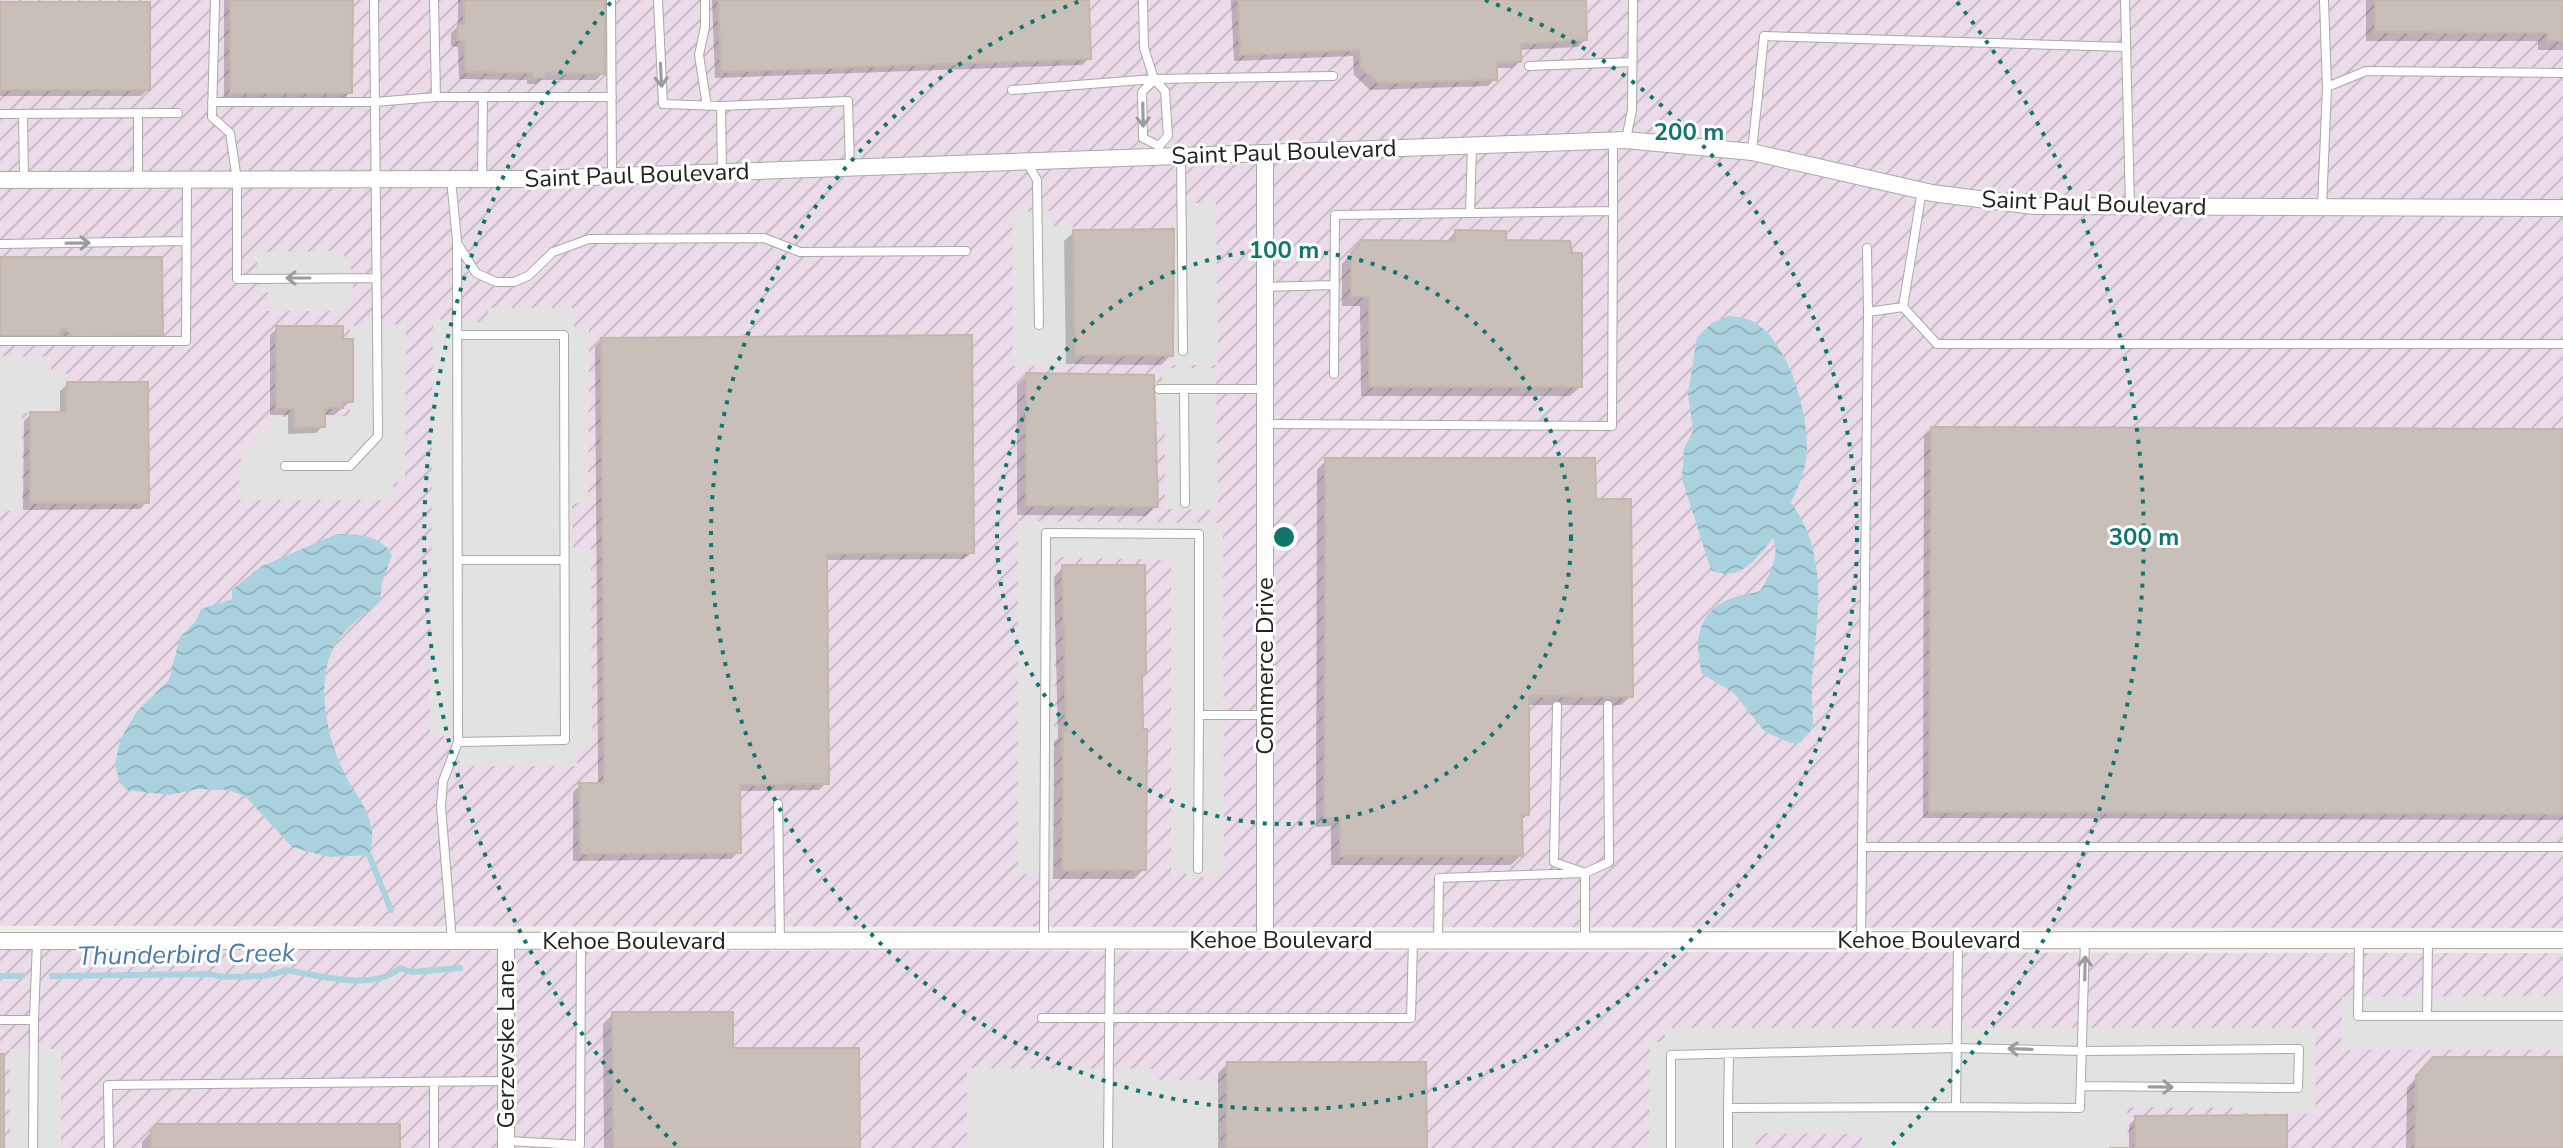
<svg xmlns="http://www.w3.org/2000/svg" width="2563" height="1148" font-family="'Nunito Sans',sans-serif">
<defs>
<pattern id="industrial-furrows" width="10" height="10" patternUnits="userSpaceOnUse" patternTransform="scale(2)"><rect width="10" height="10" fill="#ebdbe8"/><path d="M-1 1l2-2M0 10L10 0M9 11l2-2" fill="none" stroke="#c9bcc7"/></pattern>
<pattern id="water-waves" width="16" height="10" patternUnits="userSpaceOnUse" patternTransform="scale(2)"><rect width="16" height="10" fill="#aad3df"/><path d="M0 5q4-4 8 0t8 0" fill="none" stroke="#92b5bf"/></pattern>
</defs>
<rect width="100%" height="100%" fill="#f2efe9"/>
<path fill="url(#industrial-furrows)" d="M0,0h2563v928l-2563,-2z
M0,950l2563,3v195h-2563z"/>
<path fill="#e2e2e2" d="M1177,203h39l2,162h-45v-140l5,-9z
M1051,211l1,15h21l2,140h-62l-1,-154z
M341,251l11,20 1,21 -12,19h-74l9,-18 -16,-1v-23l-8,-17z
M489,308h85v19l15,2 -1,170 -16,6 1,43 18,1 1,197 -14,1 -1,19h-115l-19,-31h-13l3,-416 52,4z
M406,324l-1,158 -12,1 1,17h-156l3,-45 35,-38h18l1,11 29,-1 10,-11h16v-90z
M0,356l50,1 1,14 16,2 -1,39 -44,1v98h-22z
M1162,368h54l2,142 -53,-1v-87h-11v-38l8,-2z
M1018,521l205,2 1,351 -35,5 -5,-8 -13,2v-313l-116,-3 -1,318 -36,-1z
M2563,996v54h-222l1,-53z
M1665,1028h650l1,86 -70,-1v-5l-119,-1 1,41h-266v-14l-106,-1v15h-107l1,-106h15z
M10,1049h51v99h-51z
M967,1068l187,1 1,11h63l2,68h-253z"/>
<path fill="url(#water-waves)" d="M1728,316c7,1 17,1 24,5 38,19 60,102 54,140 -3,15 -9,29 -15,42 39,52 26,115 21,175 -1,16 1,33 1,50l-13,15h-9l-26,-11 -31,-39 -32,-19c-9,-34 -4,-65 33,-77 9,-3 17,-3 25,-6 10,-17 20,-34 13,-53 -17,21 -33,45 -62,32l-29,-91 2,-30 9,-18 -5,-37 9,-57 15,-14z
M337,534c21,0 44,1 55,21l-10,28 -2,19c-14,11 -31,23 -41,37 -27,36 -12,102 7,137 15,28 34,46 23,79l-40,2 -37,-10 -46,-50 -18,-7 -30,-1 -29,6 -42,-5 -7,-7 -5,-19 5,-24 17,-29 32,-31 11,-43 15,-15 6,-13 31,-10v-9l30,-24z"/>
<path fill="#0003" d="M224,0h127l-1,92 -7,8 -119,-1z
M458,0h145v73l-7,7h-55l-5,4h-9v-4l-68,-1 -1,-32 -7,-1v-13l7,-7z
M712,0h375l2,58 -7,7 -367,13z
M1231,0h353l1,40 -7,7 -59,3v11l-7,7h-17v11l-7,7 -118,4 -16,-15 -1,-19 -119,5z
M2366,0h197v50h-25v-9h-172z
M0,4l148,85 -7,7h-141z
M1074,232l97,123 -10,10 -95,-1 -2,-123z
M1455,232l49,10 76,145 -10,9h-209l-1,-90h-18v-42l21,-22 82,1z
M0,259l161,76 -8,7 -88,1 -9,-9 -9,8h-47z
M277,328l64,13 10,60 -17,14h-11v11l-7,7 -28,1v-19h-18v-80z
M602,340l370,212 -8,7 -139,1 1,223 -7,7 -81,1 1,61 -8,7 -158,2v-69l7,-7h18l-3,-438z
M1027,375l129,131 -10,10 -129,-1v-130z
M68,384l79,118 -7,7 -117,1 1,-89 7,-7h29v-23z
M1932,429l631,2v389l-640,-2 1,-382z
M1326,460l268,41 37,195 -10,9h-94v109l-7,7 1,34 -10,10h-180v-39l-15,1 1,-357z
M1063,567l78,164 3,138 -10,10h-81l1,-137 4,-4 -4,-161z
M613,1014l118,36 127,98h-254l-1,-124z
M2563,1059v89h-157l1,-60 17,-19z
M1227,1064l198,84h-207v-75z
M2136,1118l149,30h-156v-23z
M156,1126l242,22h-256v-6z"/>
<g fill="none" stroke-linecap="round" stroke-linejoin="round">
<path stroke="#aad3df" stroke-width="6" d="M369,855l22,55
M0,976h22
M52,976l158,-2c11,5 65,3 75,-4 33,5 87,22 115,-2l11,4 49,-4"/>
</g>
<path fill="#c7bfb8" stroke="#c4b6ab" stroke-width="2" d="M230,0h123l-1,93h-122z
M464,0h141v74l-59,-1 -1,5h-12v-5l-68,-1 -1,-31 -7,-1 1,-16h6z
M718,0h371l2,59 -370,13z
M1238,0h348l1,40 -66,4v18h-24v18l-119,3 -18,-16 -1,-17 -119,5z
M2375,0h188v41h-16v-8l-172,-1z
M0,2h150v88h-150z
M1174,229l-1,127 -98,-1 -2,-125z
M1455,230l51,1v9l64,1 2,12h10v134h-213v-90h-18v-44l11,-13 93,1z
M0,257h162l1,79 -90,1 -9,-9 -8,8h-56z
M276,326h67v13h10v63h-10v6h-18v19l-31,1v-19h-18z
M972,335l2,218 -147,1 2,230 -89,1 1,68 -161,1 -1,-71h25l-3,-445z
M1026,373l128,2 4,132 -132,-1z
M67,382h81l1,121h-119v-91h36z
M1931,427l632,2v385l-634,-2z
M1325,458h270l1,41h35l2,198 -104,-1v119h-7l1,41h-183v-38h-16z
M1062,565h83l1,109 -4,1 1,54h4l-1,141 -84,1 1,-140h3z
M612,1012h121v36h126l1,100h-247z
M0,1054h4v94h-4z
M2433,1057h130v91h-148l1,-72z
M1227,1062h199l1,86h-201z
M2287,1115v33h-178h26v-32z
M156,1124h244v24h-249v-18z"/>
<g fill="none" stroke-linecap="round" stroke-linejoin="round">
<g stroke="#a9a9a9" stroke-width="10">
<path id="service" d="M215,0l-3,117 18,16 7,47v99l139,-1
M434,0l2,97h176
M611,0l1,176
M658,0l5,104 58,2
M705,0v27l-6,28 8,51
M1143,0l1,48 10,31 11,12 3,45 -9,10 1,10
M2125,0l5,207
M1529,66l103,-4
M1154,80l-12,12 1,46 16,8
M2327,87l39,-16 197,2
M1012,90l142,-11 179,-3
M212,102h162l62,-5
M0,114l178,-1
M23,114l1,66
M138,116v64
M1626,139l6,-29 1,-110
M1472,146l-2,67 143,-2v-71
M1752,152l12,-116 362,11
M1181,157l2,194
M1027,162l10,18 2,145
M722,172l-1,-66 127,-5 2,67
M451,179l6,62 1,501 107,-2 -1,-405h-106
M482,179l1,-82
M1922,190l-19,117 34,37h626
M2322,207l5,-120 -3,-87
M0,244l186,-3
M459,246l17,27 20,9h18l14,-6 25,-24 36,-13 175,-1 36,14 166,-1
M1867,248l1,64
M1265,287l70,-2
M0,341h186l1,-161
M1334,374l1,-159 135,-2
M1159,389h106
M1184,389l1,114
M1265,424l347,2 1,-215
M285,466h65l28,-30 -4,-436
M460,560h103
M778,804l2,137
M1864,847h699
M1198,869l1,-154
M1438,940l1,-62 146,-5 -31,-11 3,-156
M1585,940v-67l24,-11 -1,-157
M1861,940l7,-628 35,-5
M2359,940l-1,76h205
M452,941l-11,-135 2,-25 15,-39
M1044,941l2,-408 153,1v181h66
M2427,1016l1,-76
M1042,1018h369l2,-78
M0,1020h34l3,-79
M1956,1107l124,1 5,-168
M1728,1108l1,-54
M506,1141l74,4 1,-204
M33,1148l1,-128
M109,1148l-1,-63 398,-4
M434,1148v-66
M1108,1148l2,-207
M1671,1148v-93l286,-7 126,3 216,-2 -1,39 -215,-2
M1728,1148v-40l228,-1 2,-167"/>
</g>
<g stroke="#a9a9a9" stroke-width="18">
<path id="minor" d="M1265,153v787
M0,180l534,-1 1092,-39 126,12 180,41 102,13 529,2
M0,941l2563,-1
M506,941v207"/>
</g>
<use href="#service" stroke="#fff" stroke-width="8"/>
<use href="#minor" stroke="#fff" stroke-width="16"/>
</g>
<defs><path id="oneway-shaft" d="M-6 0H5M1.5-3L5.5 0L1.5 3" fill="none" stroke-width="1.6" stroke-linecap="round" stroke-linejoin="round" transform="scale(2)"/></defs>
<g stroke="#9c9c9c">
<use href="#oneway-shaft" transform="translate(661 75) rotate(87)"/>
<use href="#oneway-shaft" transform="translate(1143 115) rotate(89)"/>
<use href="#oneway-shaft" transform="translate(78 243) rotate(-1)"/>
<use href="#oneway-shaft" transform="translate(298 278) rotate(180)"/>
<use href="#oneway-shaft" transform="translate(2085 968) rotate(-89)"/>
<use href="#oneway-shaft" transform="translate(2020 1049) rotate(-178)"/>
<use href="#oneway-shaft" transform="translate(2161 1087) rotate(1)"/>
</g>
<g fill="none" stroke="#0f766e" stroke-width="4" stroke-dasharray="4 8">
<circle cx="1284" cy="537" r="287"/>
<path d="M1485 0A573 573 0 1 1 1083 0"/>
<path d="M676 1145A860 860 0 0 1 611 2M1957 2A860 860 0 0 1 1892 1145"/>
</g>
<g text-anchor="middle" stroke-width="6" stroke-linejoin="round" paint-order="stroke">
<g font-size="24" fill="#222" stroke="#fff">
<text transform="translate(1284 152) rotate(-2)" y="8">Saint Paul Boulevard</text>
<text transform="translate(637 175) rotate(-2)" y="8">Saint Paul Boulevard</text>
<text transform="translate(2094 203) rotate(2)" y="8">Saint Paul Boulevard</text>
<text transform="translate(1265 666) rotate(-90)" y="8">Commerce Drive</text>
<text x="1281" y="948">Kehoe Boulevard</text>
<text x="1929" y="948">Kehoe Boulevard</text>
<text x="634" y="949">Kehoe Boulevard</text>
<text transform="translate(506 1044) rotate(-90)" y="8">Gerzevske Lane</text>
</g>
<g font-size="26" font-style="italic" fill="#4a7aab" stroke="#fff">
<text transform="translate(186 954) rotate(-1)" y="9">Thunderbird Creek</text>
</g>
</g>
<circle cx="1284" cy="537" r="12" fill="#0f766e" stroke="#fff" stroke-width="4"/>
<g font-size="24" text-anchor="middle" font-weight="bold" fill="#0f766e" stroke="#fff" stroke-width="6" stroke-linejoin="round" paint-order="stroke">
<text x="1689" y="140">200 m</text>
<text x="1284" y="258">100 m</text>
<text x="2144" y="545">300 m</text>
</g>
</svg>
